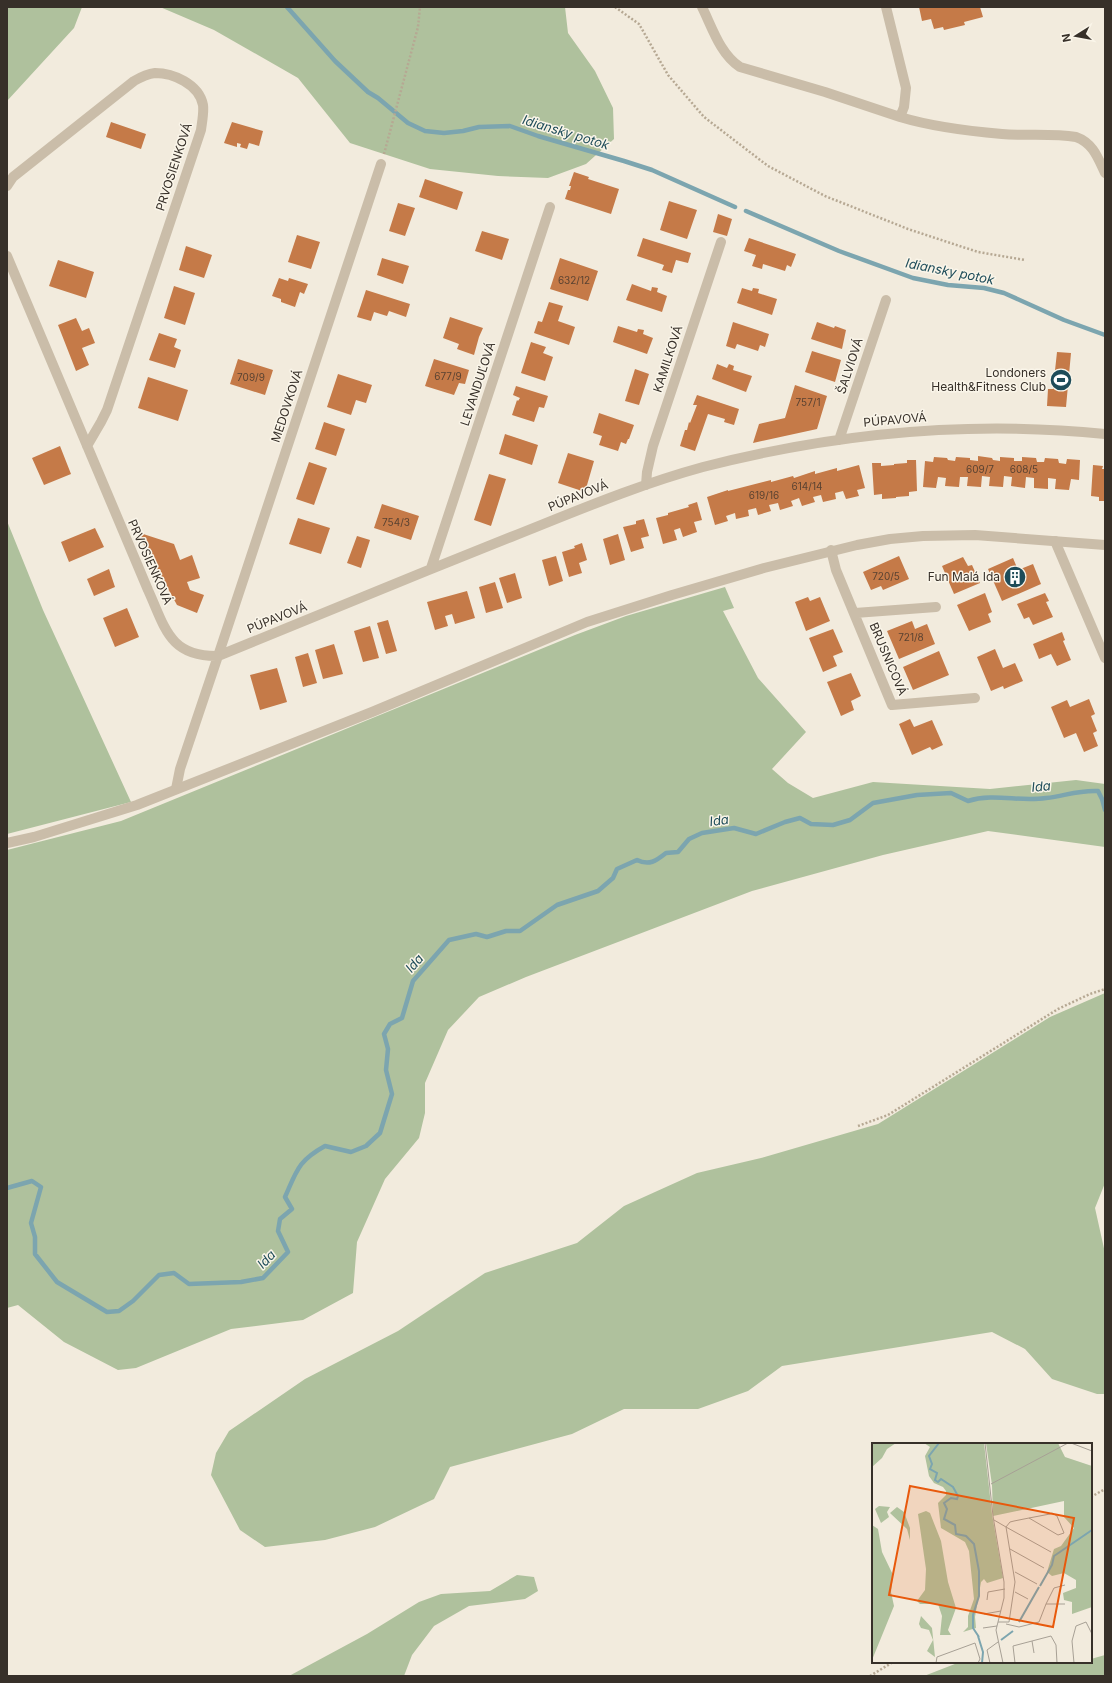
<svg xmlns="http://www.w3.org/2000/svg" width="1112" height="1683" font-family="Inter,sans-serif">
<rect width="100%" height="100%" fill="#f2ebdd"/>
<path fill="#afc19d" d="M7,7h75l-8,21 -67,73z
M160,7h405l3,26 27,38 18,37 1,31 -28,25 -38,14 -50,-2 -68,-7 -80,-26 -52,-65 -84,-48z
M7,521l36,89 88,192 -124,32z
M725,587l9,21 -11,3 35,67 48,54 -34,37 16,14 25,15 60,-16 117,7 86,-9 29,4v63l-117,-16 -105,24 -131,36 -226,86 -47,20 -31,33 -23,53v30l-6,25 -34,41 -28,63 -4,51 -50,27 -72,9 -95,39 -18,2 -54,-28 -46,-37 -11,3v-458l114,-29 454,-186 51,-19z
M1105,993v190l-10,25 10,45v141h-8l-45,-15 -27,-30 -33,-17 -210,34 -34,25 -50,18h-74l-52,25 -122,33 -16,32 -59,28 -50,13 -60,7 -25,-17 -29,-55 5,-22 13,-22 76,-52 93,-48 87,-58 92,-30 47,-37 73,-33 64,-15 117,-34 172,-107z
M517,1575l17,2 4,14 -13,8 -56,7 -35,20 -22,29 -8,21h-115l78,-42 52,-32 22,-8 49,-3z
M1105,1655v21h-181l36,-14h131v-3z"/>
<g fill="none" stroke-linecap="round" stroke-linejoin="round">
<path stroke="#7ca5af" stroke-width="4.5" d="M287,7l48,54 33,31 10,6 30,25 17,8 19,2 19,-2 16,-4 31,-1 28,10 86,25 28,9 83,37
M746,211l93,40 74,27 35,7 36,3 20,5 60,27 41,15
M7,1188l25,-7 9,6 -10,36 4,14v17l22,28 50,30 12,-1 14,-10 26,-26 15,-2 15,11 52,-2 22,-4 25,-26 -10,-21 2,-12 12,-10 -7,-12c12,-27 13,-36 40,-51l26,6 15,-6 14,-13 12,-39 -6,-24 2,-21 -4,-15 6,-10 12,-6 11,-37 36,-41 27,-6 11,3 19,-6h14l37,-26 41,-14 15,-13 4,-9 20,-9c12,6 19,1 29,-7l12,-1 11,-13 13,-6 32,-5 22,6 29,-12 15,-4 11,6 22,1 17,-5 23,-17 44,-8 34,-2 17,8c26,-8 51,1 78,-3 19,-2 31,-8 52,-7l4,8 3,11"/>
</g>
<path fill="#c57a48" d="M919,7h61l3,10 -19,5 1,3 -21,5 -1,-3 -9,2 -3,-10 -9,2z
M111,122l35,12 -5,15 -35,-12z
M232,122l31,9 -4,15 -10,-3 -2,6 -7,-2 1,-3 -4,-1v4l-13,-4z
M574,172l15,5 -1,2 31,10 -8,25 -46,-15 3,-9h2l1,-4h-2z
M425,179l38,13 -6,18 -38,-13z
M669,201l28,9 -10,29 -27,-9z
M398,203l17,5 -10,28 -16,-5z
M718,214l14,5 -5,17 -14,-4z
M482,231l27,8 -7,21 -27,-9z
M297,235l23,7 -9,27 -23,-7z
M643,238l48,15 -3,10 -12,-3 -4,13 -10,-3 2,-5 -27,-9z
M749,238l47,16 -5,13 -4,-2 -2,6 -22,-7 -1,5 -10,-3 4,-11 -12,-4z
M186,246l26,9 -8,23 -25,-8z
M382,258l27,8 -6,18 -26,-9z
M560,258l38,13 -10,30 -38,-12z
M58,260l36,12 -8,26 -37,-12z
M279,278l9,3 1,-3 19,6 -4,10 -4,-2 -5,15 -14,-5v-3l-9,-3z
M632,284l19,7 1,-4 6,1 -1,4 10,4 -5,16 -36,-12z
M174,286l21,7 -10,32 -21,-7z
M742,288l10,3 1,-3 6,1 -1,4 19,6 -5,16 -35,-12z
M366,290l44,14 -4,13 -17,-6 -2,5 -13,-4 -3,9 -14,-4z
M549,302l14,4 -5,15 17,6 -6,18 -35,-12 4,-12 4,1z
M450,317l33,11 -4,9 -5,18 -17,-6 2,-5 -16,-6z
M76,318l6,13 7,-3 6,15 -13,5 7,17 -13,6 -18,-46z
M733,322l36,12 -4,13 -5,-2 -2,6 -21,-7 -2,5 -9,-3z
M817,322l17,6 1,-2 11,4 -4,19 -31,-10z
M618,326l19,6 1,-3 6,1 -1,4 10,4 -6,16 -34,-12z
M159,333l18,6 -3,8 7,3 -6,18 -26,-8z
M531,342l15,5 -3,6 10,4 -8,24 -24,-8z
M812,351l29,9 -6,22 -30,-10z
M1057,352l14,1 -5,54 -19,-1 1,-17h5z
M238,359l35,11 -8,25 -35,-11z
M434,359l35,11 -4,14 -6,-1 -5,12 -29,-9z
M717,364l10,4 2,-4 5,2 -1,4 19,6 -6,16 -34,-13z
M635,369l14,5 -10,31 -14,-4z
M338,374l34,11 -6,18 -10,-3 -5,15 -24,-8z
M148,377l40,13 -10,31 -40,-13z
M795,385l32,11 -10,33 -64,14 6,-19 26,-6z
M516,386l32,10 -4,12 -5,-1 -5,15 -22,-7 5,-15 1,1 2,-3 -7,-3z
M697,395l42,14 -5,16 -10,-3 1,-3 -17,-5 -13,37 -15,-5 5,-16h2l2,-8 1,1 7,-18h-4z
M599,413l35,12 -5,14h-1l-2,5 -5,-2 -3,9 -19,-6 3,-9 -9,-3z
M324,422l21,7 -9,27 -21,-7z
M505,434l33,11 -6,20 -33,-11z
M60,446l11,28 -27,11 -12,-27z
M568,453l26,8 -9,31 -27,-9z
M978,456l14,2 1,2 7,1v-4l14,1v3h8v-4l14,1 1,4h7l1,-4 13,1 1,4 7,1 1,-5 13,1 -1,20 -8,-1 -2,11 -14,-1 1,-10 -8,-1v11l-14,-1v-10l-8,-1 -1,11 -14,-2 1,-9 -8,-1 -1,11 -14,-1 1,-9 -8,-1 -1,11 -14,-1 1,-9h-8l-1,10 -14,-1 1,-8 -8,-1 -2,11 -13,-1 2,-26 8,1 1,-5 13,1 1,2 7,1 1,-4 14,1v2l8,1z
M907,460h9l1,31 -8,1v4l-13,1v1l-14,1v-5l-8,1 -2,-32h9v3l13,-1v-1l13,-1z
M309,462l18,6 -13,37 -18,-6z
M859,465l6,23 -8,2 2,6 -13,3 -3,-8 -8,2 1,6 -13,3 -2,-7 -8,2 2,5 -13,4 -3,-8 -8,3 2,5 -13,4 -2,-7 -9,2 2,6 -13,4 -2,-7 -8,2 1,6 -13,3 -1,-6 -9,3 2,5 -13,4 -8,-28 21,-7v1l43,-11v2l22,-6 1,2 21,-7v3l22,-6v3z
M1093,465l10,1 -1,3h3v32h-6v-4l-8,-1z
M489,474l17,5 -15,47 -17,-6z
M697,502l5,18 -8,2 3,10 -14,5 -3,-9 -6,2 3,10 -14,4 -7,-26 12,-3v-2l21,-6 -1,-2z
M382,504l37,12 -8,24 -37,-12z
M298,518l32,10 -9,26 -32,-10z
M644,519l5,17 -8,2 3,10 -13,4 -8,-25 13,-3v-3z
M95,528l9,19 -35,15 -8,-20z
M137,532l37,12 6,16 12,-5 8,23 -13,4 3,8 14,5 -7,18 -20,-8z
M618,534l7,26 -15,5 -7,-26z
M357,536l13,4 -9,28 -14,-5z
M582,543l5,17 -8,3 3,10 -13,4 -7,-25 13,-4 -1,-2z
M556,556l7,25 -14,5 -7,-26z
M899,556l10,23 -26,11 -2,-4 -10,4 -8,-18z
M963,557l5,9 4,-1 8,18 -26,11 -12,-28z
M1013,558l5,12 15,-6 8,20 -39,17 -14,-32z
M109,569l6,18 -21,9 -7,-17z
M515,573l7,25 -15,5 -8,-25z
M495,582l8,26 -17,5 -7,-26z
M467,591l8,27 -20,6 -3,-10 -7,2 3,10 -13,4 -8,-28z
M985,593l7,19 -4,2 3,8 -22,9 -12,-26z
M1045,593l4,8 -3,1 7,15 -20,8 -4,-8 -5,2 -7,-15z
M808,597l2,4 10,-4 10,24 -24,10 -11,-29z
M127,608l12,29 -24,10 -12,-29z
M388,620l9,31 -11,3 -9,-31z
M912,621l3,8 12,-5 8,20 -36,15 -12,-28z
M370,626l9,32 -16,4 -9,-31z
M833,629l10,23 -10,4 4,10 -14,6 -14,-34z
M1062,632l3,8 -2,1 8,19 -14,6 -6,-12 -12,5 -6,-15z
M334,644l9,30 -20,5 -8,-29z
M995,649l8,19 12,-5 8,18 -19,8 -1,-3 -12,5 -14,-34z
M939,651l10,24 -36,15 -10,-23z
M308,653l9,30 -14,4 -8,-30z
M277,668l10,34 -27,8 -10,-35z
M851,673l10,23 -10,5 3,9 -13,6 -14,-34z
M1089,699l6,15 -4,2 6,15 -4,2 5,13 -14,6 -8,-19 -12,5 -13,-31 16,-7 3,7z
M910,719l4,8 18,-7 11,25 -11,5 -2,-3 -18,8 -13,-31z"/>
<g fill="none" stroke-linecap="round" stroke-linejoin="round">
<path stroke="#b6a893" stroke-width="2.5" stroke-dasharray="2 2" stroke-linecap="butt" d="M615,7l24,17 29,51 36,42 64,49 57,30 83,33 70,23 47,8
M384,154l34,-127 2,-20
M858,1126l30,-11 170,-106 32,-15 15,-5
M1091,1497l14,-8
M870,1676l23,-14"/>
<path stroke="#cabda9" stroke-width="10" d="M702,7c10,20 18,47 38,60l85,25 75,25
M886,7l20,81 -2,19 -4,10c33,10 67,14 102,17 25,2 50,-1 74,3 17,6 22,21 29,36
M7,186l6,-9 121,-96c7,-4 13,-7 21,-8 18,0 44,11 48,32 1,8 -1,17 -2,25l-94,280 -6,12 -14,24
M7,256l141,334c17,37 21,67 70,66l163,-492
M839,440l47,-140
M646,485l1,-13 6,-26 68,-204
M1055,541l50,117
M831,550l5,20 56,135 83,-7
M431,568l119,-361
M855,613l81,-6
M176,789l4,-20 38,-113c97,-40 195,-80 293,-119 63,-25 126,-52 192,-70 132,-34 266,-47 402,-33"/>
<path stroke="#cabda9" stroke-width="10" d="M7,843l27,-6 103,-32 235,-93 215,-90 85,-27 92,-27 93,-23 33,-6 33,-3 52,-1 130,10"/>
</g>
<defs>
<g id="stadium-disc" transform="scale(1.15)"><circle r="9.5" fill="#1e4c59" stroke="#faf5e9"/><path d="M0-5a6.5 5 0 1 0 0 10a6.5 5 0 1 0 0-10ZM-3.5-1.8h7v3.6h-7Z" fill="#fff"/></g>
<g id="building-disc" transform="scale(1.15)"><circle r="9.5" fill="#1e4c59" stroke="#faf5e9"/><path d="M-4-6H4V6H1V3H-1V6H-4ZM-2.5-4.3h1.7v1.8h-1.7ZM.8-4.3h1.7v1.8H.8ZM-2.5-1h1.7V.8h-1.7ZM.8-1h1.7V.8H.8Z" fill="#fff"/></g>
</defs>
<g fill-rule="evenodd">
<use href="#stadium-disc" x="1061" y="380"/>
<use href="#building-disc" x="1015" y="577"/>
</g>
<g text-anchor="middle" stroke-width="3" stroke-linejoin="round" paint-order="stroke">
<g font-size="10" fill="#5a4231">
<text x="574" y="284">632/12</text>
<text x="448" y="380">677/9</text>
<text x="251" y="381">709/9</text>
<text x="808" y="406">757/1</text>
<text x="980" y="473">609/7</text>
<text x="1024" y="473">608/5</text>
<text x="807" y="490">614/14</text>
<text x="764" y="499">619/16</text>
<text x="396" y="526">754/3</text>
<text x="886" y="580">720/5</text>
<text x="911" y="641">721/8</text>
</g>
<g font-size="12" fill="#373029" stroke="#faf5e9">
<text transform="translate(174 167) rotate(-72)" y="4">PRVOSIENKOVÁ</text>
<text transform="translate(668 359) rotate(-72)" y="4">KAMILKOVÁ</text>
<text transform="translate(850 366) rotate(-72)" y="4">ŠALVIOVÁ</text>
<text transform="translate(478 384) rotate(-72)" y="4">LEVANDUĽOVÁ</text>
<text transform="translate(287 406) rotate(-72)" y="4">MEDOVKOVÁ</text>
<text transform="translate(895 420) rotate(-5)" y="4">PÚPAVOVÁ</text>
<text transform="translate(578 496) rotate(-22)" y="4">PÚPAVOVÁ</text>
<text transform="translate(150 562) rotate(66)" y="4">PRVOSIENKOVÁ</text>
<text transform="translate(277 618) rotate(-22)" y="4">PÚPAVOVÁ</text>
<text transform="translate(888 659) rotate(67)" y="4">BRUSNICOVÁ</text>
</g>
<g font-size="12" fill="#373029" stroke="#faf5e9" text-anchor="end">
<text x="1046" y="377">Londoners<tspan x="1046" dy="14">Health&amp;Fitness Club</tspan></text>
<text x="1000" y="581">Fun Malá Ida</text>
</g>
<g font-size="13" font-style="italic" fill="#1e4c59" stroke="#faf5e9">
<text transform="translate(566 132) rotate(17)" y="5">Idiansky potok</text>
<text transform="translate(950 271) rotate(11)" y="5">Idiansky potok</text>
<text transform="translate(1041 786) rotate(-4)" y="5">Ida</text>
<text transform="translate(719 820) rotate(-7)" y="5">Ida</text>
<text transform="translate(414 963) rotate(-49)" y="5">Ida</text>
<text transform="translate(266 1259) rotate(-45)" y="5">Ida</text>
</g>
</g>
<g transform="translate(872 1443)">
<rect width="220" height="220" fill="#f2ebdd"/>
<path d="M0,0h24l-9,6 -5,9 -10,9zM52,0h60l8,71 11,64 -16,5 -3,-4 -3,3 -6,35 1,11 -13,4 5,-5v-11l6,-17 -5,-48 -4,-9 -24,-14 -3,-25 8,-8v-4l-3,-4 -9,-4 -5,-7 -4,-20 5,-9zM114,0h72l7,14 27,9v141l-20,7v-12l-8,-2 -1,-7 13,-5v-8l-12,-7 -12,3 -5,-4 7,-23 7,-3 13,-18 -10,-11v-16l-71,15 -1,-31zM7,63l11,1 -3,5 2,5 -8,6 -6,-14zM25,64l7,5 6,16v12l-3,-11 -17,-16zM54,68l4,2 11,28 7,41 8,26 -8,22 3,5h-11l2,-19 -4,-12h-18l-3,-3 8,-11 1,-21 -8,-55zM0,82l6,4 4,23 11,23 -2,17 3,14 -22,54zM49,173l11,12 3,29 -8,-6 6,-11 -4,-10 -8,-2 -2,-4z" fill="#afc19d"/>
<path fill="none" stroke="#7ca5af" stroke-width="2" d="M67,0l-10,13 3,8 -2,5 7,4 -2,7 3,2 3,-3 12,8 5,9 -1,3 -6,-1 -7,5 3,6 -3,10 11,6 1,9 10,2 8,8 5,27v25l-6,19v13l6,9M168,143l12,-21 2,-9 38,-26M147,179l20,-35M106,193l5,16 -1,11M129,197l12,-9"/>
<path fill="none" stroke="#a7a095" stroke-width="1" d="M113,0l8,73 11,66v16l-8,32 7,33M199,0l21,8M119,41l77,-41M157,75l29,17 6,-2 -7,-17 -5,-3 -2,1 -21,4 -15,3 -4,1 -4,5 45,25M122,77l12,7 9,55 -6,40h-11M138,106l34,19M143,129l22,12M143,149l13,7M115,157l1,-8 17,-3M174,161l8,-16 11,-3M112,171l17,-3M134,181l13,3 20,-5 7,-18h19M111,185l14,-2M160,198l2,12M64,220l1,-6 38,-14 5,16 -2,4M118,220l-3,-13 11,-8M143,220l-2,-17 38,-10 5,9 1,18M202,220l-2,-22 4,-15 10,-4 6,12"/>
<path fill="#e8590c" fill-opacity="0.15" stroke="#e8590c" stroke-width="2" d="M38,43l164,32 -21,109 -164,-32z"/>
<rect width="220" height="220" fill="none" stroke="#373029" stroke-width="2"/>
</g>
<rect width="1112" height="1683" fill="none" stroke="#373029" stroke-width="16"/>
<g transform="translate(1076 36) rotate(259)" stroke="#faf5e9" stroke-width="3" paint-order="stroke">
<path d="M0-3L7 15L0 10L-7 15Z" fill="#373029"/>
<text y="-6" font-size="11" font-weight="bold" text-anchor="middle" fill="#373029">N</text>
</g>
</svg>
